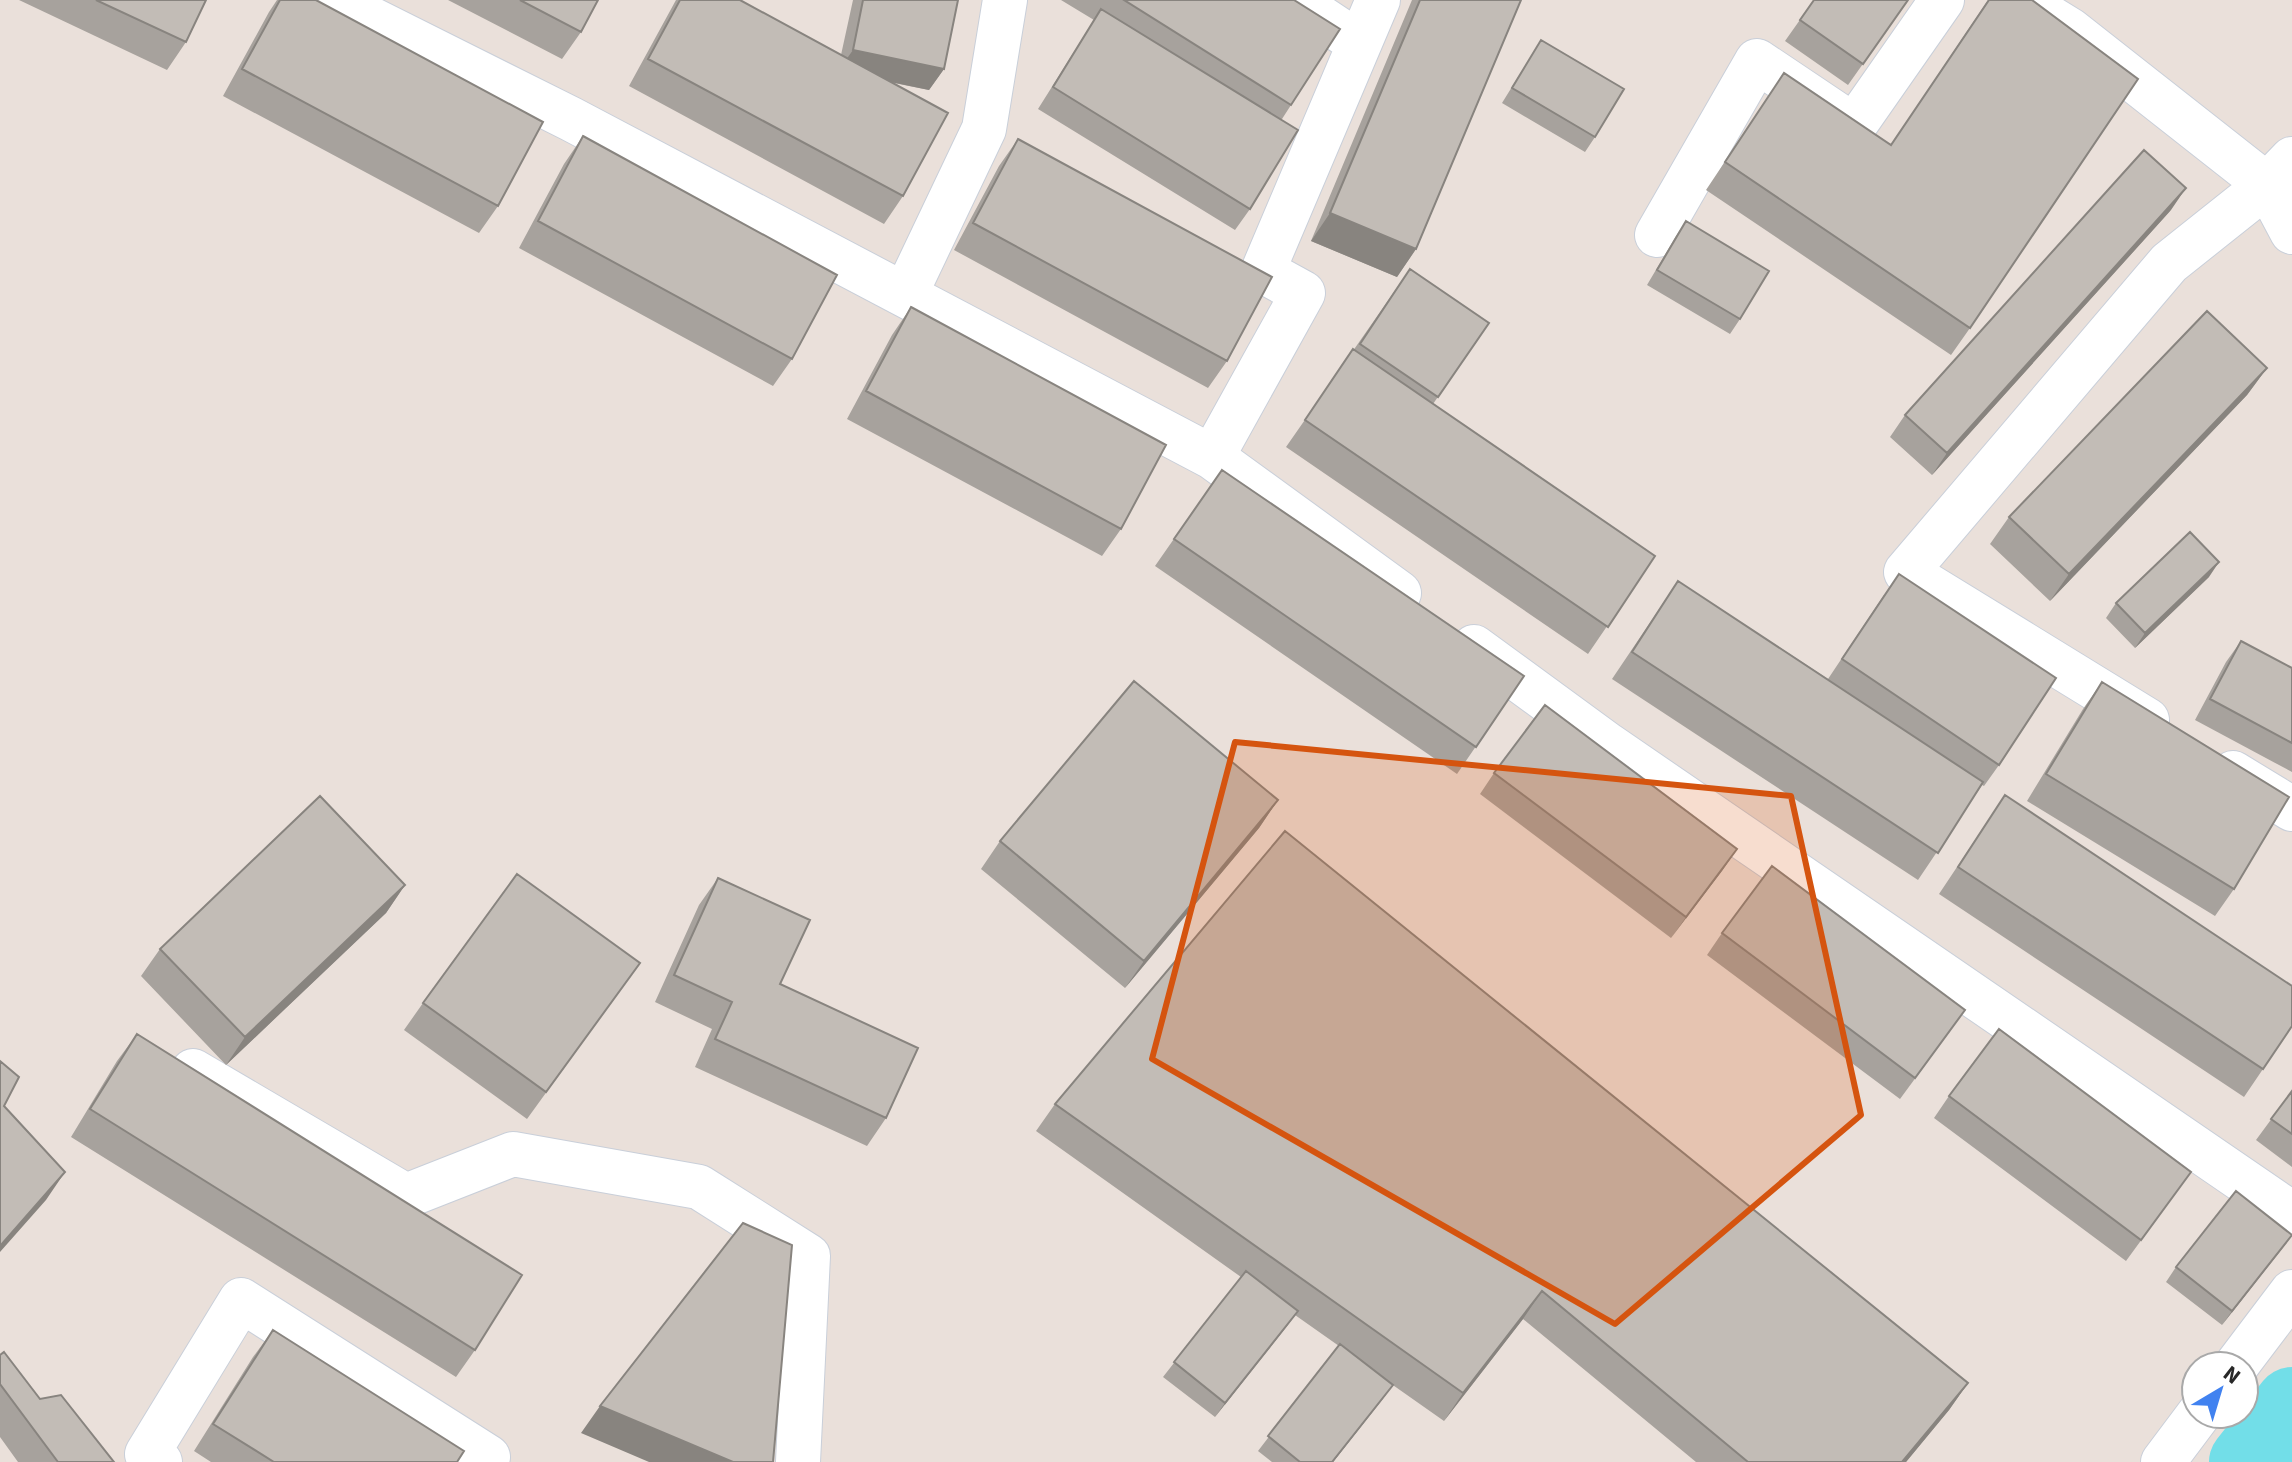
<svg xmlns="http://www.w3.org/2000/svg" width="2292" height="1462" font-family="'Source Sans 3',sans-serif">
<rect width="100%" height="100%" fill="#eae0da"/>
<g fill="none" stroke-linecap="round" stroke-linejoin="round">
<path stroke="#72dee8" stroke-width="74" d="M2246,1462l46,-58"/>
<g stroke="#c9cfd9" stroke-width="46">
<path id="minor" d="M333,0l238,119 641,338 187,136
M1294,0l62,41
M2021,0l49,30 197,155 25,-26
M1657,235l100,-174 97,65 88,-126
M905,295l79,-166 21,-129
M1212,457l91,-164 -40,-22 115,-271
M1474,647l134,98 684,469
M2147,720l-241,-148 263,-309 98,-78 25,47
M2233,773l59,36
M193,1071l213,125 107,-42 186,33 109,69 -10,206
M2236,1366l56,-74
M160,1462l-13,-8 94,-154 247,157
M2163,1462l36,-48"/>
</g>
<use href="#minor" stroke="#fff" stroke-width="44"/>
</g>
<path fill="#a7a29d" d="M19,0h187l-20,42 -19,28z
M277,0h39l182,206 -19,27 -256,-137 46,-84z
M448,0h150l-17,32 -19,27z
M676,0h64l101,55 12,-55h105l-14,69 -15,21 -35,-7 9,113 -19,28 -255,-138z
M1061,0h233l-3,105 -9,14 -32,90 -15,21 -197,-121 56,-89z
M1412,0h109l-105,249 -19,28 -86,-36z
M1814,0h94l-60,85 -63,-44z
M1988,0l-18,328 -19,27 -245,-165 78,-117 107,72z
M1541,40l54,97 -10,15 -83,-49z
M583,136l209,223 -19,27 -254,-138 45,-84z
M1018,139l209,222 -19,27 -254,-138 45,-84z
M2171,210l-239,265 -42,-38 15,-22z
M1686,221l54,98 -10,15 -83,-49 29,-49z
M1410,269l79,54 -56,81 222,152 -67,98 -302,-207z
M911,307l210,222 -19,27 -255,-137 45,-84z
M2267,368l-20,27 -197,206 -60,-57 19,-27z
M1222,470l302,206 -67,98 -302,-208z
M2209,577l-74,71 -29,-30 10,-15z
M1678,581l150,98 56,-84 115,170 -15,21 -2,-1 -64,95 -306,-201z
M2241,641l51,27v104l-97,-52 31,-58z
M2102,682l132,207 -19,27 -188,-115 56,-92z
M1494,773l243,76 -66,89 -191,-144z
M2005,795l258,274 -19,28 -305,-203z
M1278,800l-19,28 -134,160 -144,-119 19,-28z
M718,878l62,106 106,134 -19,28 -172,-79 17,-38 -57,-27 44,-97z
M405,885l-19,28 -160,152 -85,-89 19,-27z
M1722,933l228,98 -50,68 -193,-144z
M640,963l-113,156 -123,-89 19,-27z
M137,1034l338,316 -19,27 -385,-240 46,-76z
M2292,1091v76l-36,-27z
M1949,1096l242,76 -65,89 -192,-143z
M1055,1104l913,279 -19,27 -43,52h-210l-173,-143 -79,102 -64,-45 13,9 -60,77h-61l-14,-11 81,-105 -44,-31 -80,102 -52,-40 78,-100 -205,-146z
M2292,1235l-70,90 -56,-43 10,-15z
M273,1330l184,132h-246l-17,-11 59,-94z
M0,1355l40,44 74,63h-96l-18,-25z"/>
<path fill="#88847f" d="M853,50l91,19 -15,21 -91,-19z
M2186,188l-15,22 -239,265 15,-22z
M1330,213l86,36 -19,28 -86,-36z
M2267,368l-20,27 -197,206 19,-27z
M2219,562l-10,15 -74,71 10,-15z
M1278,800l-19,28 -134,160 19,-27z
M1737,849l-15,22 -51,67 15,-21z
M405,885l-19,28 -160,152 19,-28z
M65,1172l-19,28 -46,52v-6z
M2292,1235l-11,15 -59,75 10,-14z
M1542,1291l-19,28 -79,102 19,-28z
M1298,1311l-11,15 -72,91 10,-14z
M1968,1383l-19,27 -43,52h-4z
M1393,1385l-11,15 -49,62h-1z
M600,1406l133,56h-84l-68,-29z"/>
<path fill="#c2bcb6" stroke="#88847f" stroke-width="2" d="M96,0h110l-20,42z
M280,0h36l227,122 -45,84 -256,-137z
M520,0h78l-17,32z
M680,0h60l208,113 -45,83 -255,-137z
M863,0h95l-14,69 -91,-19z
M1124,0h170l46,29 -49,76z
M1420,0h101l-105,249 -86,-36z
M1814,0h94l-45,64 -63,-44z
M1989,0h43l106,79 -168,249 -245,-166 59,-89 107,72z
M1101,9l197,121 -48,79 -197,-122z
M1541,40l83,49 -29,48 -83,-49z
M583,136l254,139 -45,84 -254,-138z
M1018,139l254,138 -45,84 -254,-138z
M2144,150l42,38 -239,265 -42,-38z
M1686,221l83,50 -29,48 -83,-49z
M1410,269l79,54 -51,74 -78,-53z
M911,307l255,138 -45,84 -255,-138z
M2207,311l60,57 -198,206 -60,-57z
M1353,349l302,207 -47,71 -303,-207z
M1222,470l302,206 -48,71 -302,-208z
M2190,532l29,30 -74,71 -29,-30z
M1899,574l157,104 -57,87 -157,-106z
M1678,581l305,201 -45,71 -306,-201z
M2241,641l51,27v75l-82,-44z
M1134,681l144,119 -134,161 -144,-120z
M2102,682l187,115 -55,92 -188,-115z
M1545,705l192,144 -51,68 -192,-144z
M2005,795l287,191v40l-29,43 -305,-202z
M320,796l85,89 -160,152 -85,-88z
M1285,831l683,552 -66,79h-154l-206,-171 -79,102 -408,-289z
M1772,866l193,144 -50,68 -193,-145z
M517,874l123,89 -94,129 -123,-89z
M718,878l92,42 -30,64 138,64 -32,70 -171,-79 17,-37 -58,-27z
M1999,1029l192,143 -50,68 -192,-144z
M137,1034l385,241 -47,75 -385,-241z
M0,1061l19,16 -15,29 61,66 -65,74z
M2292,1091v43l-21,-15z
M2236,1191l56,44 -60,76 -56,-44z
M743,1223l49,22 -19,217h-40l-133,-56z
M1246,1271l52,40 -73,92 -51,-41z
M273,1330l191,121 -7,11h-183l-61,-38z
M1340,1344l53,41 -61,77h-32l-32,-26z
M4,1352l36,47 21,-4 53,67h-56l-58,-78v-29z"/>
<path fill="#d5540f" fill-opacity="0.2" stroke="#d5540f" stroke-width="6" stroke-linejoin="round" d="M1235,742l556,54 70,319 -246,209 -463,-265z"/>
<g transform="translate(2220 1390) rotate(38)"><circle r="38" fill="#ffffff" stroke="#a9a9a9" stroke-width="2"/>
<path d="M0-6L14 30L0 20L-14 30Z" fill="#4182f0"/>
<text y="-12" font-size="22" font-weight="bold" text-anchor="middle" fill="#282828">N</text>
</g>
</svg>
